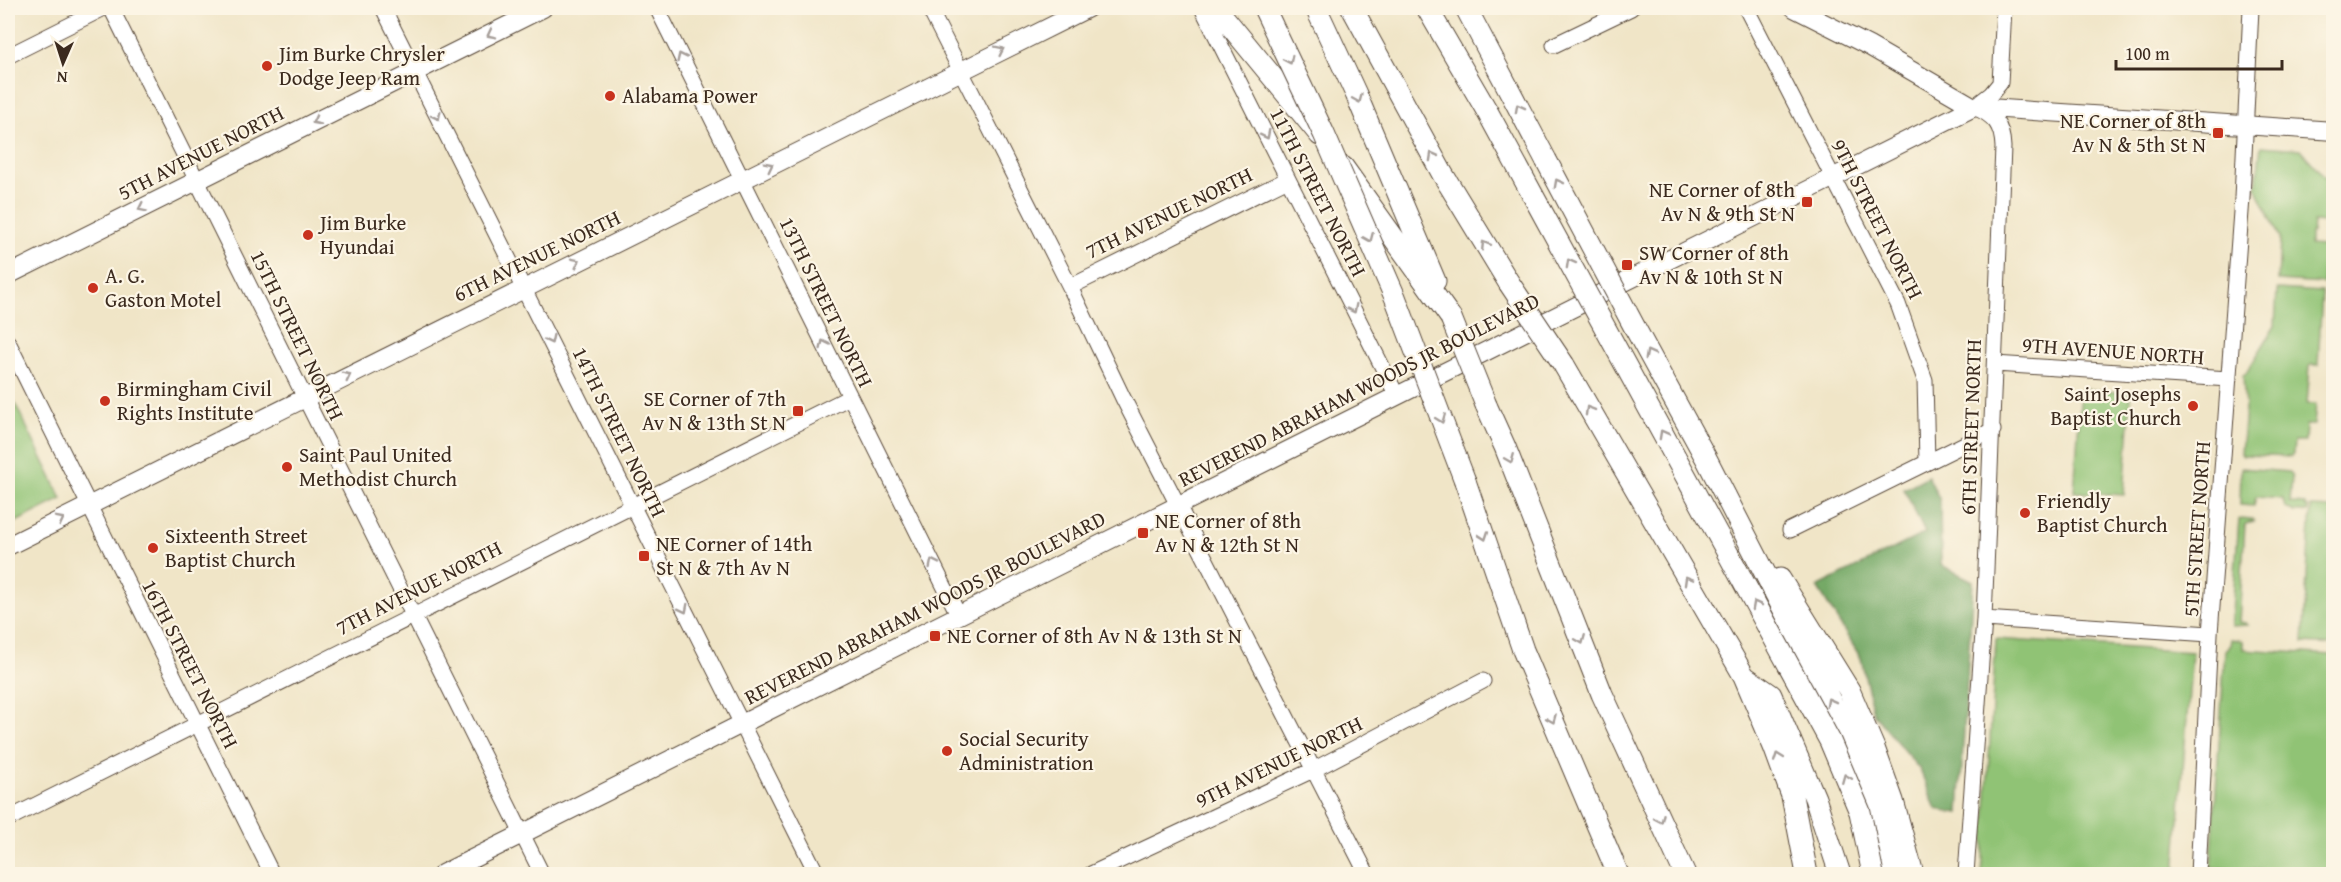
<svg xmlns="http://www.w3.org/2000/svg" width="2341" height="882" font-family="'Gentium Book Plus',serif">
<rect width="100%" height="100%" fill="#fcf5e5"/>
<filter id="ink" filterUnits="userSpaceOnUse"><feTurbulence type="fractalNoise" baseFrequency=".0167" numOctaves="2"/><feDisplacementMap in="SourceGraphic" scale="12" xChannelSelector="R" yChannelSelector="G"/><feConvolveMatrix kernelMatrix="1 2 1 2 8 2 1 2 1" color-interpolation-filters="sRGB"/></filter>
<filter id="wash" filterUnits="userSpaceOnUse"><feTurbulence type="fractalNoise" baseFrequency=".008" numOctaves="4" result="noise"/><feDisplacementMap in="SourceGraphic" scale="24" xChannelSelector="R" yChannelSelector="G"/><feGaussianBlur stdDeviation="1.35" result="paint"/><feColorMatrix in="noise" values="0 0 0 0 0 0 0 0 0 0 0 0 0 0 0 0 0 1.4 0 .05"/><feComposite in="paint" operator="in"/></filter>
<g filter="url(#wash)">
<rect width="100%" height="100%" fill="#f0e5c7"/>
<path fill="#90c375" stroke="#66764a" stroke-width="1.5" d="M2261,146l39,3 33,38v26l-6,-1 -1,11 -13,-1 -1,11h-2v12l15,1 -2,38 -45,-3 2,-43 -24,-51z
M2277,289l45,3 -4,73h-8l-3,39h9l-2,21h-8l-1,17h-11l-1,12 -2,3 -48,-2 -2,-2 4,-43 -2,-35h2l30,-49z
M8,389l54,110 -54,27z
M2081,389l50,4 -7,102 -50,-3z
M2241,468l48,4 3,5 -2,26 15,1v3h3v5h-13l-10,-4 -2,-9 -27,-2 -2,9 -14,-1z
M2311,507l22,1v137l-30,-2z
M2239,519l13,1 2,2 -9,2 -6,98 7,1 2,2 -17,1z
M1996,639l196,13 -17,222h-193z
M2231,639l12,2v8l90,6v219l-122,-6 14,-218 5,-5z"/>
<path fill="#74a966" stroke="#586a42" stroke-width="1.5" d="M1928,476l12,24 1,65 32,16 -14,232 -23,-4 -16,-39 -47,-57 -12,-55 -44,-71 108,-54 -21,-44z"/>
</g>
<g filter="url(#ink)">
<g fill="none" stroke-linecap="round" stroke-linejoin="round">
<g stroke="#564637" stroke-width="17">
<path id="minor" d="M111,8l431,866
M383,8l434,866
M657,8l302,608
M929,8l141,279 53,111 244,476
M1202,8l195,388
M1746,8l152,296 27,76 2,82
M1554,45l77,-37
M8,56l96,-48
M1070,287l218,-108
M8,342l264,532
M1995,364l234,15
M1790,530l203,-100
M1984,619l226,15
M8,819l842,-422
M1091,874l222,-104 170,-89
M1966,874l18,-255 19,-472c-1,-22 -8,-31 -29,-40l17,-13 9,-11 4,-75
M2198,874l12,-240 32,-436 9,-190"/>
</g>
<g stroke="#564637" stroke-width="20">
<path id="major" d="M1794,8l75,38 105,61
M8,275l535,-267
M8,546l1080,-538
M442,874l1532,-767 360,24"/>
</g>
<g stroke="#564637" stroke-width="23">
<path id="highway" d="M1216,8l104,127
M1316,8l40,86 79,187
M1352,8l90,165 67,110
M1466,8l80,152
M1343,167l108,151
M1635,328l72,132 143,279c17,43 34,90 43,135
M1564,365l180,311 30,71 18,49 15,78
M1486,405l19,42 97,247 83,180
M1465,481l58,169 95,224
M1780,579l69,111 25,58 19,53 20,73
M1745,677l26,18 44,103 25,76"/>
</g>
<use href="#minor" stroke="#fff" stroke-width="15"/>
<use href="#major" stroke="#fff" stroke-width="18"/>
<use href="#highway" stroke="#fff" stroke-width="21"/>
<g stroke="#564637" stroke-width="23" stroke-linecap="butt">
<path id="highway-bridge" d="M1264,8l60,126 71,163 70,184
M1427,8l60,103 343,630 30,71 13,62
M1546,160l89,168
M1509,283l55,82
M1451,318l35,87"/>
</g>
<use href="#highway-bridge" stroke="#fff" stroke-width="21"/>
</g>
<defs><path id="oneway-chevron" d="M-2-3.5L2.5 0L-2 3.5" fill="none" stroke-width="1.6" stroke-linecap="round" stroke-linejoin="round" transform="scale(1.5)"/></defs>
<g stroke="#a79f9a">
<use href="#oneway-chevron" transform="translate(491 34) rotate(153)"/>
<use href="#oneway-chevron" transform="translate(1000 50) rotate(-26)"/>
<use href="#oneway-chevron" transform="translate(681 57) rotate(-116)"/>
<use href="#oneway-chevron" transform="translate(1289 60) rotate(65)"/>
<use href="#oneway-chevron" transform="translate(1358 99) rotate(67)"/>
<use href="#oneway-chevron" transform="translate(1519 108) rotate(-118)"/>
<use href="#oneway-chevron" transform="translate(437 116) rotate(63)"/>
<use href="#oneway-chevron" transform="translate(316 121) rotate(153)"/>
<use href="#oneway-chevron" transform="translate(1266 135) rotate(63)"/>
<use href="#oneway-chevron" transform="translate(1433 156) rotate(-119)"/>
<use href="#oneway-chevron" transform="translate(769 166) rotate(-27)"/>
<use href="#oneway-chevron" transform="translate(1558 183) rotate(-118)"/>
<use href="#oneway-chevron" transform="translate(142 208) rotate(154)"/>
<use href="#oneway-chevron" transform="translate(1369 238) rotate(67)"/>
<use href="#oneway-chevron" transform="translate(1485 245) rotate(-122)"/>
<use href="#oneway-chevron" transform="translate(576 262) rotate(-26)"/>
<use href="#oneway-chevron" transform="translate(1570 263) rotate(-119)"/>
<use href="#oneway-chevron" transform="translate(1353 309) rotate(64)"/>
<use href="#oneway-chevron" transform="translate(550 340) rotate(64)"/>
<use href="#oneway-chevron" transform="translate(824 344) rotate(-116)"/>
<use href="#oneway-chevron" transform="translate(1649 354) rotate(-118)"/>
<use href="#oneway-chevron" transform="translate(347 376) rotate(-27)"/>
<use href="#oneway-chevron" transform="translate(1589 410) rotate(-120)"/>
<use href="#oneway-chevron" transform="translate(1441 419) rotate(69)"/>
<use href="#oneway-chevron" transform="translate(1663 434) rotate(-119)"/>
<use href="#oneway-chevron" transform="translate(1510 459) rotate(68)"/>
<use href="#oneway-chevron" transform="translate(60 520) rotate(-27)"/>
<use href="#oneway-chevron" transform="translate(1484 536) rotate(71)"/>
<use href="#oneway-chevron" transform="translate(933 563) rotate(-116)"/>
<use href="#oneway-chevron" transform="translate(1688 580) rotate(-120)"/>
<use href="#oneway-chevron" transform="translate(1756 605) rotate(-118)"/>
<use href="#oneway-chevron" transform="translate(684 609) rotate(63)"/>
<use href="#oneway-chevron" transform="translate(1581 640) rotate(68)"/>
<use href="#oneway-chevron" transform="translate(1830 702) rotate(-118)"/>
<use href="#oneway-chevron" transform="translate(1552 719) rotate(67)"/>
<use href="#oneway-chevron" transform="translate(1778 757) rotate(-110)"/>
<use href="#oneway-chevron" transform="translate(1846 778) rotate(-112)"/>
<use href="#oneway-chevron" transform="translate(1660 819) rotate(66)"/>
</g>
</g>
<g fill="#c8321e" stroke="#fcf5e5" stroke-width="2">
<circle cx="267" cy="66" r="6"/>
<circle cx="610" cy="96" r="6"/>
<rect x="2212" y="127" width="12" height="12" rx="3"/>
<rect x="1801" y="196" width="12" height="12" rx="3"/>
<circle cx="308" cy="235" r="6"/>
<rect x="1621" y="259" width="12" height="12" rx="3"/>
<circle cx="93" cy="288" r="6"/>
<circle cx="105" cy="401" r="6"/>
<circle cx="2193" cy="406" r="6"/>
<rect x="792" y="405" width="12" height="12" rx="3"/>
<circle cx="287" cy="467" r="6"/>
<circle cx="2025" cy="513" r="6"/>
<rect x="1137" y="527" width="12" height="12" rx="3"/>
<circle cx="153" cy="548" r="6"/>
<rect x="638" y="550" width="12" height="12" rx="3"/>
<rect x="929" y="630" width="12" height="12" rx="3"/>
<circle cx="947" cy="751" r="6"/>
</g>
<g text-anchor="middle" stroke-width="4.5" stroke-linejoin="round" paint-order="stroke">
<g font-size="21" fill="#3b2a1e" stroke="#fcf5e5" text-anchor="start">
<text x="279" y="61">Jim Burke Chrysler<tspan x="279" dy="24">Dodge Jeep Ram</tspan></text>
<text x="622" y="103">Alabama Power</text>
<text x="2206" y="128" text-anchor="end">NE Corner of 8th<tspan x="2206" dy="24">Av N &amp; 5th St N</tspan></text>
<text x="1795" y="197" text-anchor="end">NE Corner of 8th<tspan x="1795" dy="24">Av N &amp; 9th St N</tspan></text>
<text x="320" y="230">Jim Burke<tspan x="320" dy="24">Hyundai</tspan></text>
<text x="1639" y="260">SW Corner of 8th<tspan x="1639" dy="24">Av N &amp; 10th St N</tspan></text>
<text x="105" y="283">A. G.<tspan x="105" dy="24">Gaston Motel</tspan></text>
<text x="117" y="396">Birmingham Civil<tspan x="117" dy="24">Rights Institute</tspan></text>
<text x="2181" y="401" text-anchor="end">Saint Josephs<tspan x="2181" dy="24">Baptist Church</tspan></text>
<text x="786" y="406" text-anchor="end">SE Corner of 7th<tspan x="786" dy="24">Av N &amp; 13th St N</tspan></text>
<text x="299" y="462">Saint Paul United<tspan x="299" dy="24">Methodist Church</tspan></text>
<text x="2037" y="508">Friendly<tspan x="2037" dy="24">Baptist Church</tspan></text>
<text x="1155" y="528">NE Corner of 8th<tspan x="1155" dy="24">Av N &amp; 12th St N</tspan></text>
<text x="165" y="543">Sixteenth Street<tspan x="165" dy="24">Baptist Church</tspan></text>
<text x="656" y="551">NE Corner of 14th<tspan x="656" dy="24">St N &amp; 7th Av N</tspan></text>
<text x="947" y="643">NE Corner of 8th Av N &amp; 13th St N</text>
<text x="959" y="746">Social Security<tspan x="959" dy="24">Administration</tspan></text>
</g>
<g font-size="21" fill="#3b2a1e" stroke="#fcf5e5">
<text transform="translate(201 153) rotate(-27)" y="7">5TH AVENUE NORTH</text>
<text transform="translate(1318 192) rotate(63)" y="7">11TH STREET NORTH</text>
<text transform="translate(1169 213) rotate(-26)" y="7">7TH AVENUE NORTH</text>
<text transform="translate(1877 219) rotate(63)" y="7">9TH STREET NORTH</text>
<text transform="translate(537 256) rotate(-26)" y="7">6TH AVENUE NORTH</text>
<text transform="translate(826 302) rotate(64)" y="7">13TH STREET NORTH</text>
<text transform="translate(297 335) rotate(64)" y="7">15TH STREET NORTH</text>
<text transform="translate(2113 351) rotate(4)" y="7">9TH AVENUE NORTH</text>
<text transform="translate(1359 390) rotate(-27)" y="7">REVEREND ABRAHAM WOODS JR BOULEVARD</text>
<text transform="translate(1971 427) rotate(-88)" y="7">6TH STREET NORTH</text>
<text transform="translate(619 432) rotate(64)" y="7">14TH STREET NORTH</text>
<text transform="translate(2197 529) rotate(-86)" y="7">5TH STREET NORTH</text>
<text transform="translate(419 588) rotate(-27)" y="7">7TH AVENUE NORTH</text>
<text transform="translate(925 608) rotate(-27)" y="7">REVEREND ABRAHAM WOODS JR BOULEVARD</text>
<text transform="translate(190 664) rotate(63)" y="7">16TH STREET NORTH</text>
<text transform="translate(1279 762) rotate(-26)" y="7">9TH AVENUE NORTH</text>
</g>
</g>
<rect width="2341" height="882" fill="none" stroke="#fcf5e5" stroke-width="30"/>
<g transform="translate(63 63) rotate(183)" stroke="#fcf5e5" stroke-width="4.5" paint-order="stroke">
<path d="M0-4.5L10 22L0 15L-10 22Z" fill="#3b2a1e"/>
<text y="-9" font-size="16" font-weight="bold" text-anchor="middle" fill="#3b2a1e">N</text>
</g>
<path d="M2116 60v9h166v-9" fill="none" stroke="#3b2a1e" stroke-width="3"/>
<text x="2125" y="60" font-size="18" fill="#3b2a1e" stroke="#fcf5e5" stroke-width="4.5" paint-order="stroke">100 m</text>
</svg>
